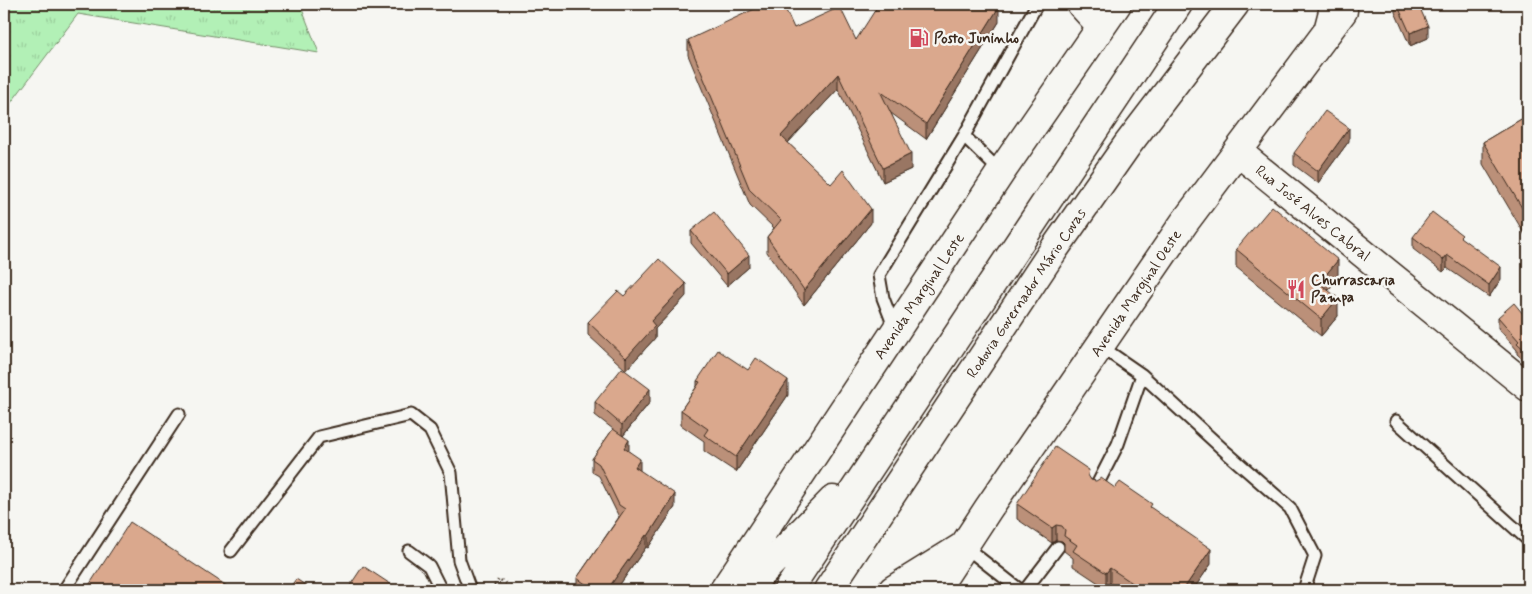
<svg xmlns="http://www.w3.org/2000/svg" width="1532" height="594" font-family="Mynerve,sans-serif">
<defs>
<pattern id="grass-tufts" width="24" height="20" patternUnits="userSpaceOnUse" patternTransform="scale(1.25)"><rect width="24" height="20" fill="#b2f0b6"/><path d="M3 7l-1-3M5 7V3M7 7l1-3M15 17l-1-3M17 17v-4M19 17l1-3" fill="none" stroke="#9ace9c"/></pattern>
</defs>
<rect width="100%" height="100%" fill="#f6f6f2"/>
<filter id="ink" filterUnits="userSpaceOnUse"><feTurbulence type="fractalNoise" baseFrequency=".02" numOctaves="2"/><feDisplacementMap in="SourceGraphic" scale="10" xChannelSelector="R" yChannelSelector="G"/><feConvolveMatrix kernelMatrix="1 2 1 2 8 2 1 2 1" color-interpolation-filters="sRGB"/></filter>
<g filter="url(#ink)">
<path fill="url(#grass-tufts)" stroke="#768d6a" d="M4,4h296l19,49 -241,-39 -74,98z"/>
<g fill="none" stroke-linecap="round" stroke-linejoin="round">
<g stroke="#3b2a1e" stroke-width="15">
<path id="lane" d="M964,136l37,36
M895,329l-12,-31 -4,-23 85,-139 73,-132
M1142,375l85,78 63,55 25,48 -11,34
M1396,421l132,119
M1095,489l23,-45 24,-69 -42,-29
M964,546l56,44
M231,551l88,-114 92,-22 19,15 21,43 8,87 11,30
M409,551l20,15 12,24
M64,590l115,-176
M1025,590l33,-43"/>
</g>
<g stroke="#3b2a1e" stroke-width="31">
<path id="secondary" d="M1081,4l20,22
M1238,152l290,235
M724,590l277,-418 116,-168
M935,590l53,-81 196,-286 159,-212"/>
</g>
<g stroke="#3b2a1e" stroke-width="31">
<path id="highway" d="M1328,31l7,-27
M745,590l88,-90
M788,590l390,-586
M828,590l227,-342 73,-104 107,-140
M893,590l71,-44"/>
</g>
<path stroke="#3b2a1e" stroke-width="3" stroke-dasharray="1 4" stroke-linecap="butt" d="M504,590l-9,-5 4,-6 17,11"/>
<use href="#lane" stroke="#f6f6f2" stroke-width="11"/>
<use href="#secondary" stroke="#f6f6f2" stroke-width="28"/>
<use href="#highway" stroke="#f6f6f2" stroke-width="28"/>
</g>
<path fill="#bb9079" stroke="#3b2a1e" d="M1395,4h23l10,34 -18,8 -15,-34z
M999,22l-73,117 -35,-26 20,56 -28,13 -45,-93 -50,54 83,80 -67,82 -37,-53v-15l7,-9 -24,-23 -62,-150v-15l106,-12 62,12z
M1528,115v125l-45,-76v-22z
M1349,141l-31,42 -24,-18v-12z
M691,231l58,36 -22,19 -36,-43z
M1413,237l49,2 39,40 -12,18 -42,-29 -4,4 -30,-23z
M1236,249l102,29 -10,12 10,26 -17,20 -85,-69z
M624,296h62l-31,33v9l-29,32 -38,-35v-13z
M1498,317l30,3v44l-11,-10v-4l-19,-22z
M748,370l40,25 -52,77 -32,-21v-10l-23,-16v-15l16,-24v-5z
M595,402h55l-27,34 6,16 11,19 35,36 -27,41 -2,-1 -30,43h-39v-12l42,-61 -20,-41 -7,-4v-13l21,-30 -18,-14z
M1089,477l2,3 24,8 37,21 59,55 -18,26h-72l-11,-7 -4,5 -33,-22v-8l-9,-7v-8l-2,-2 -6,-1 -4,3 -35,-24v-15z"/>
<path fill="#997663" stroke="#3b2a1e" d="M999,7v15l-73,117v-15z
M1428,26v12l-18,8v-13z
M838,74v15l-57,61v-14z
M1349,128v13l-31,42v-12z
M911,154v15l-28,13v-14z
M871,209v14l-67,82v-15z
M749,255v12l-22,19v-12z
M1447,255v13l-4,4v-12z
M1338,260v18l-19,23v-18z
M1501,267v12l-12,18v-12z
M686,284v12l-31,33v9l-29,32v-12l25,-37z
M1338,298v18l-17,20v-17z
M788,380v15l-52,77v-15z
M650,389v13l-28,35v-12z
M629,440v12l-5,-4z
M640,459v12l-5,-4z
M675,494v13l-27,41v-12z
M1056,525v15l-4,3v-15z
M646,535v12l-30,43h-9z
M1211,549v15l-18,26h-10z
M1110,568v15l-4,5v-15z"/>
<path fill="#daa88d" stroke="#3b2a1e" d="M765,4h18l11,24 46,-21 16,33 23,-36h116l4,3 -73,117 -46,-33 31,63 -28,14 -45,-94 -57,62 50,48 12,-14 28,39 -67,81 -37,-53 14,-17 -31,-30 -62,-150z
M1397,4h21l10,22 -18,7z
M1325,111l24,17 -31,43 -24,-18z
M1528,115v103l-45,-76z
M1272,206l66,54 -19,23 19,15 -17,21 -85,-70z
M714,212l35,43 -22,19 -36,-43z
M1432,212l30,23 -2,2 41,30 -12,18 -42,-30 -4,5 -30,-23z
M659,259l27,25 -35,37 4,5 -29,32 -38,-36 30,-31 6,5z
M1514,303l14,17v33l-11,-10 2,-2 -21,-24z
M718,350l30,20 8,-12 32,22 -52,77 -32,-22 4,-6 -27,-19 19,-28 -3,-1z
M622,368l28,21 -28,36 -27,-23z
M613,429l16,11 -5,8 16,11 -5,8 40,27 -27,42 -2,-1 -39,55h-13l-17,-12 48,-69 -6,-4 -20,-41 -7,-5z
M1055,447l34,23 -1,5 3,5 5,1 5,-3 14,10 5,-6 32,22 -2,3 61,42 -28,41h-40l-33,-22 -4,5 -33,-22 4,-6 -13,-9 1,-6 -3,-4 -6,-1 -4,3 -35,-24z
M130,522l103,68h-147z
M363,566l35,23 -1,1h-50z
M296,579l17,11h-25z"/>
</g>
<defs>
<g id="fuel-bare" transform="scale(1.5)"><path d="M-5.5-6h7V0h2V4h1.3V-2.5L3-4.5l.8-.8L6-3V5H2.5V1h-1V6h-7ZM-4.2-4.7v3.2H.2V-4.7Z" fill="#d1495b" stroke="#f6f6f2" stroke-width="2.5" paint-order="stroke"/></g>
<g id="restaurant-bare" transform="scale(1.5)"><path d="M-5-6h1v4h1v-4h1v4h1v-4h1v5L-1.5 .5V6h-2V.5L-5-1ZM5-6V6H3V1.5H1.5Q1.5-4 5-6Z" fill="#d1495b" stroke="#f6f6f2" stroke-width="2.5" paint-order="stroke"/></g>
</defs>
<g fill-rule="evenodd">
<use href="#fuel-bare" x="919" y="38"/>
<use href="#restaurant-bare" x="1296" y="289"/>
</g>
<g text-anchor="middle" stroke-width="5" stroke-linejoin="round" paint-order="stroke">
<g font-size="15" font-weight="bold" fill="#3b2a1e" stroke="#f6f6f2" text-anchor="start">
<text x="934" y="43">Posto Juninho</text>
<text x="1311" y="285">Churrascaria<tspan x="1311" dy="17">Pampa</tspan></text>
</g>
<g font-size="15" fill="#3b2a1e" stroke="#f6f6f2">
<text transform="translate(1313 213) rotate(39)" y="5">Rua José Alves Cabral</text>
<text transform="translate(1026 293) rotate(-56)" y="5">Rodovia Governador Mário Covas</text>
<text transform="translate(1136 293) rotate(-56)" y="5">Avenida Marginal Oeste</text>
<text transform="translate(919 296) rotate(-56)" y="5">Avenida Marginal Leste</text>
</g>
</g>
<rect width="1532" height="594" fill="none" stroke="#f6f6f2" stroke-width="20"/>
<rect x="10" y="10" width="1512" height="574" fill="none" stroke="#3b2a1e" stroke-width="2" filter="url(#ink)"/>
</svg>
